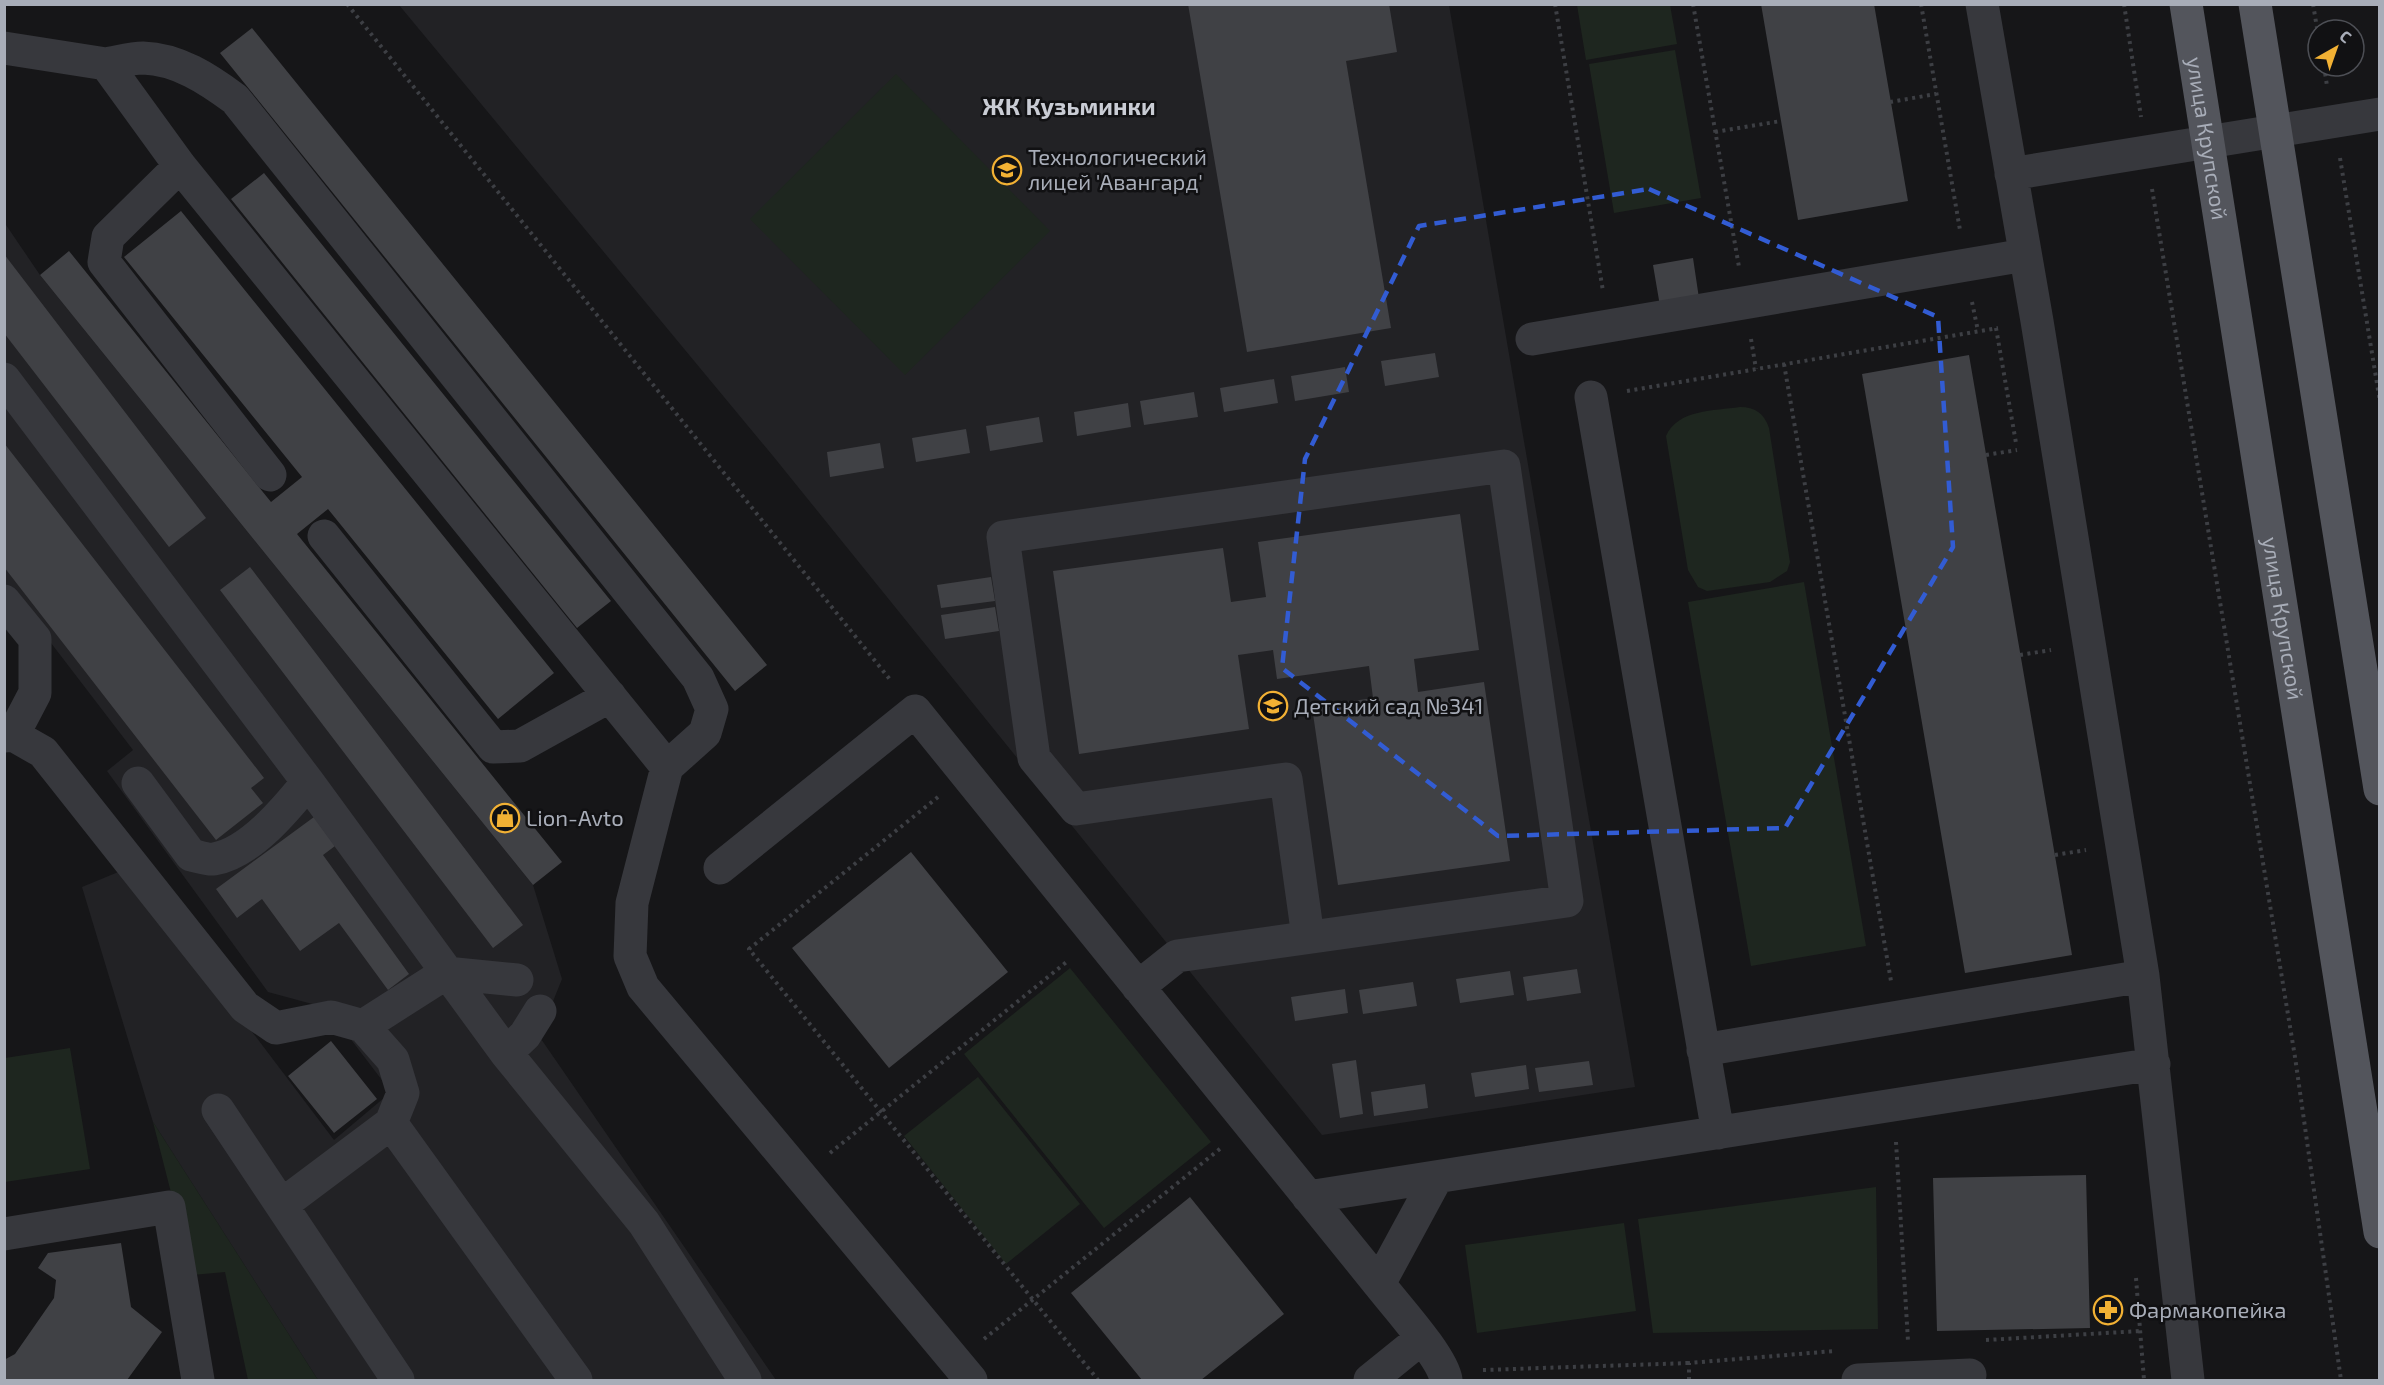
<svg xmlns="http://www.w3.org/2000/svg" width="2384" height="1385" font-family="'Exo 2',sans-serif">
<rect width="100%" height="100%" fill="#161618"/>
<path fill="#222225" d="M399,5h1050l186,1082 -313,48 -549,-679z
M4,222l36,53 493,610 29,94 -23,57 237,344h-458l-165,-258 -71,-235 46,-19 206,272 57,-48 -64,-84 -59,-16 -161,-221 26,-21 -128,-167z"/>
<path fill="#1e261f" d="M1577,5h93l7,39 -91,16z
M1675,50l26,148 -87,15 -25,-149z
M896,74l154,157 -145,144 -155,-156z
M1740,407c15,0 24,6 29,21l21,134 -3,9 -17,11 -63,9 -9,-4 -10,-17 -22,-134c12,-27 48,-25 74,-29z
M1804,582l62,364 -115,20 -63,-364z
M1070,968l141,174 -107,86 -140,-174z
M70,1048l20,121 -85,13v-124z
M978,1077l102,127 -74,60 -102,-128z
M153,1122l165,258h-70l-23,-108 -33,3z
M1876,1187l2,142 -225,4 -15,-114z
M1624,1223l12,88 -159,22 -12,-88z"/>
<path fill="#404145" d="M1188,4h201l8,48 -51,9 45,267 -144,24z
M1761,4h113l34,197 -110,19z
M252,28l515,637 -32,26 -515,-638z
M264,173l347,428 -34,27 -346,-429z
M181,211l373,462 -56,46 -170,-210 -31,25 265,328 -29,23 -493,-610 29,-24 202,251 31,-25 -178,-220z
M4,254l202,264 -37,29 -165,-214z
M1693,258l7,47 -39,7 -8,-47z
M1435,353l4,24 -54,9 -4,-25z
M1969,355l103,600 -107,18 -103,-599z
M1345,367l4,25 -54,9 -4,-25z
M1274,379l4,24 -54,9 -4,-24z
M1194,392l4,25 -54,8 -4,-24z
M1128,403l3,24 -54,9 -3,-24z
M1039,417l4,25 -53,9 -4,-25z
M966,429l4,24 -54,9 -4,-24z
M4,443l260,335 -13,10 12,15 -47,37 -212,-273z
M880,443l4,25 -54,9 -3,-25z
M1460,514l19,136 -65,9 4,33 66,-10 26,179 -172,24 -26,-178 61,-9 -4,-32 -92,13 -4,-29 -35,5 11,74 -170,25 -26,-183 170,-23 8,54 35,-5 -8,-55z
M250,567l273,358 -30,23 -273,-358z
M991,577l4,24 -54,7 -4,-23z
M995,607l4,24 -54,8 -4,-24z
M314,817l21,29 -12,9 86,119 -21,16 -49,-67 -39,28 -38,-52 -25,19 -21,-29z
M911,852l97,120 -119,96 -97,-120z
M1577,969l4,24 -54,8 -4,-24z
M1510,971l4,24 -54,8 -4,-24z
M1413,982l4,24 -54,8 -4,-24z
M1345,989l3,24 -53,8 -4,-24z
M331,1041l46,58 -43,34 -46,-57z
M1356,1060l7,54 -23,4 -8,-54z
M1589,1061l4,24 -54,7 -4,-24z
M1526,1065l3,24 -54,8 -4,-24z
M1425,1084l3,24 -54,8 -3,-24z
M2086,1175l4,153 -153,3 -4,-153z
M1190,1197l94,117 -83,66h-59l-71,-87z
M121,1243l10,64 31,25 -35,48h-123v-20l11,-6 39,-56 2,-18 -18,-12 10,-15z"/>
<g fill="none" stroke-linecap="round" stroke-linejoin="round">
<path stroke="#3d3f44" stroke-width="4" stroke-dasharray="3 4.5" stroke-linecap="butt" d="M347,4l545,678
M1555,4l48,287
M1693,4l46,263
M1921,4l39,226
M2124,4l17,113
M2313,4l5,30
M2324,66l3,20
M1890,102l46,-8
M1715,132l66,-11
M2340,158l40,244
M2152,189l143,868 46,323
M1972,302l6,29
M1996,328l20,115
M1751,339l5,30
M1784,364l107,617
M1627,391l371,-63
M1986,455l31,-5
M2020,655l31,-5
M938,797l-189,152 349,431
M2055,855l31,-5
M1896,1142l12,199
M830,1153l239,-193
M2136,1278l8,102
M984,1339l237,-191
M1986,1340l154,-9
M1483,1370l206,-7
M1689,1380v-17l146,-12"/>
<path stroke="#37383d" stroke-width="33" d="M1982,4l55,317 106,655 45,404
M4,48l102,16 74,102 487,601 -35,136 -2,53 13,31 328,393
M106,64c12,-2 25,-6 37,-6 35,1 65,21 92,41l463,579 14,31 -7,24 -38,34
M180,166l-72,71 -4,25 166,213
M2011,174l369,-60
M1532,339l493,-84
M4,379l304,403 198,271 138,170 101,157
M1591,397l127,736
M324,536l169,211 27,-1 90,-50
M4,601l31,38v54l-22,42
M4,736l9,-1 30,17 202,255 31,21 55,-11 32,9 83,-53 71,7
M138,783l53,72c6,1 16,5 23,4 36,-6 72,-50 94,-77
M720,868l195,-157 464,573c16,21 64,73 67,96
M1138,987l39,-31 390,-55 -63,-435 -501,71 31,221 42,51 210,-30 22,158
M363,1026l30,34 10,33 -12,30 185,257
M1703,1050l440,-74
M506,1053l19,-18 15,-24
M218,1110l180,270
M1308,1197l846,-133
M283,1204l108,-81
M4,1234l165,-27 29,173
M1379,1284l58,-107
M1370,1380l52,-42
M1858,1380l112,-5"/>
<g stroke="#53555c" stroke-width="33">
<path id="s1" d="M2186,4l194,1228"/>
<path d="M2255,4l125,785"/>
</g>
</g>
<path fill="none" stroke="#325cd3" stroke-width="4.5" stroke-dasharray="12 8" stroke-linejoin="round" d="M1649,189l289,128 15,230 -168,281 -287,8 -216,-168 23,-209 114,-233z"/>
<defs>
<g id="school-ring" transform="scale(1.5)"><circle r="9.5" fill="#111113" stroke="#f2b134" stroke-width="1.5"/><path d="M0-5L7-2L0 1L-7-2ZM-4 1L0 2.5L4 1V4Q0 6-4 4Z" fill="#f2b134"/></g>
<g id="shop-ring" transform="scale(1.5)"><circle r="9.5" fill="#111113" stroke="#f2b134" stroke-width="1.5"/><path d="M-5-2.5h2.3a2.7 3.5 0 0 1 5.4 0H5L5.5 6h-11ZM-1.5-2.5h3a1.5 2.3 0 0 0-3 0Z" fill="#f2b134"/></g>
<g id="pharmacy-ring" transform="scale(1.5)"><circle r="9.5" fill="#111113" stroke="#f2b134" stroke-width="1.5"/><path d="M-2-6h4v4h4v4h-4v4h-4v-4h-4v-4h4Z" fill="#f2b134"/></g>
</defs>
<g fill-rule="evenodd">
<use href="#school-ring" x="1007" y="170"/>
<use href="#school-ring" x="1273" y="706"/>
<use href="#shop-ring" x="505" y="818"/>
<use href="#pharmacy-ring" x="2108" y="1310"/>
</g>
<g text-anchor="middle" stroke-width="5" stroke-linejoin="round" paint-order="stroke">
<g font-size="22" fill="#a8adb8" stroke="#111113">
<text dy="8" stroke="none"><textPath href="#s1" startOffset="136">улица Крупской</textPath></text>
<text dy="8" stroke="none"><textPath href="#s1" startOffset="622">улица Крупской</textPath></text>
</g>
<g font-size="22" fill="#a8adb8" stroke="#111113" text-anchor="start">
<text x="1028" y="165">Технологический<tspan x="1028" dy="25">лицей 'Авангард'</tspan></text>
<text x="1294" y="714">Детский сад №341</text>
<text x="526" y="826">Lion-Avto</text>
<text x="2129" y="1318">Фармакопейка</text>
</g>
<g font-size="24" font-weight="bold" fill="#c9ccd4" stroke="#111113">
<text x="1069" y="115">ЖК Кузьминки</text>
</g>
</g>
<rect width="2384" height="1385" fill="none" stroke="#a8adb8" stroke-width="12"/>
<g transform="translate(2336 48) rotate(40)"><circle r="28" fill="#111113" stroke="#4d4f55" stroke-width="1.5"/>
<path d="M0-4.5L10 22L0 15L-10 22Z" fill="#f2b134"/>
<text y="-9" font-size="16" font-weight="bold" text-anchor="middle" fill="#a8adb8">С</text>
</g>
</svg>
